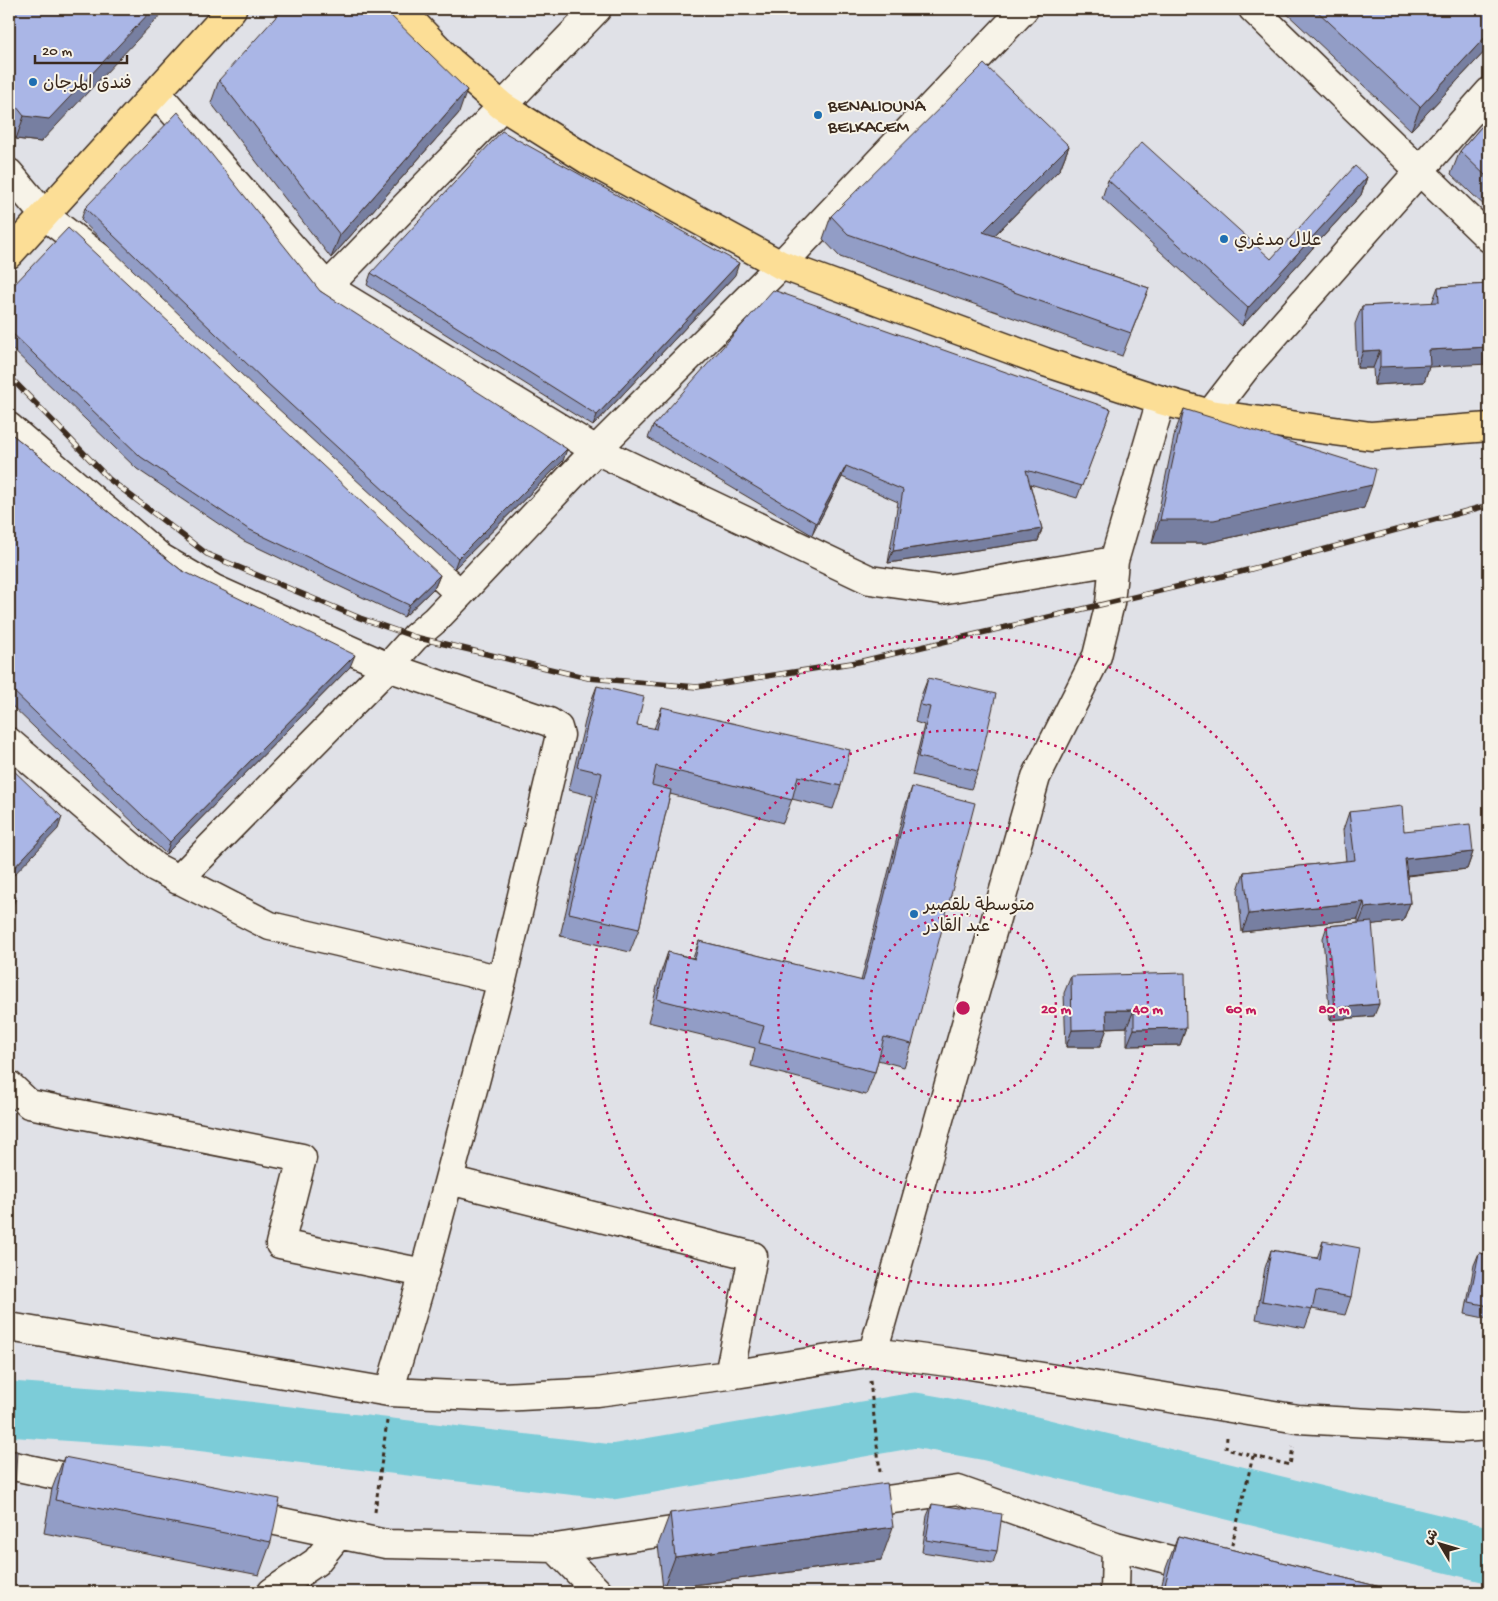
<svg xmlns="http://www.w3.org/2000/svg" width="1498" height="1601" font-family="'Gochi Hand','Playpen Sans Arabic',sans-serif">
<rect width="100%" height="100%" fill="#e0e1e7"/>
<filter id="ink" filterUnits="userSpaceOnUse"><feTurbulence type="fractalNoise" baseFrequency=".02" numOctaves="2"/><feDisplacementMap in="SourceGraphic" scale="10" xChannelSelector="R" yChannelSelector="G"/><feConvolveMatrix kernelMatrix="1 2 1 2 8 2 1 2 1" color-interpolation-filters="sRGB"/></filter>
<g filter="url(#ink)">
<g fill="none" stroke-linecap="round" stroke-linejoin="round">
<path stroke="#7cccd8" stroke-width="55" d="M9,1409l179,13 424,50 303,-52 73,13 501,122"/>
<g stroke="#3b2a1e" stroke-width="31">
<path id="minor" d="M1253,9l236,229
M156,92l171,195 269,163 274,130 71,10 173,-29
M9,173l35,42 64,49 352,330
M327,287l270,-278
M1210,414l37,-48 242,-274
M9,427l152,131 53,31 174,78 161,55 9,6 2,7 -58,245 -78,293 -35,119
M9,742l146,125 115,59 232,54
M178,880l210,-213 27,-30 20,-17 25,-26 136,-144 185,-185 243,-256
M9,1085l20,19 273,54 -22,86 144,29
M449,1180l304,76 -24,119
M9,1327l380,65 112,5 96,-5 132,-17 144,-23 97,13 328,54 164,9 27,-2
M873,1352l163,-575 61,-121 13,-53 4,-42 47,-161
M9,1465l84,18
M851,1505l107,-15 158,56 89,23
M238,1513l148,31 169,4 145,-21
M555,1548l43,44
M272,1592l44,-30 22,-27
M1115,1592l1,-46"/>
</g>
<g stroke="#3b2a1e" stroke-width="31">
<path id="highway" d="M400,9l50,52 52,45 86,54 193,105 264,97 116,38 49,14 161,22 118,-9
M9,254l223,-245"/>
</g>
<path stroke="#3b2a1e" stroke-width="3" stroke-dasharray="4 4" stroke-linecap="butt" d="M870,1381l10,91
M1227,1437l-1,12 64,16 3,-18
M375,1512l12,-91
M1230,1553l23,-97"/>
<use href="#minor" stroke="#f7f3e8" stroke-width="28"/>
<use href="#highway" stroke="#fcde96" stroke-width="28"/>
<g stroke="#3b2a1e" stroke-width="5.5">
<path id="rail" d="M9,376l100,103 98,75 153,64 55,19 173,41 109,9 161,-25 382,-90 249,-67"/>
</g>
<use href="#rail" stroke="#f7f3e8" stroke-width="4" stroke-dasharray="11" stroke-linecap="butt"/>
</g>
<path fill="#929dc6" stroke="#3b2a1e" d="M9,9l32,133 -25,-3 -7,-9z
M1282,9h207v38l-78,83z
M219,80l240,33 -128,145 -120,-155z
M1489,118v92l-38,-36 9,-23z
M1069,146l-9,23 -66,67 155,52 -27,68 -282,-99 -17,-18 8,-23z
M1367,177l-6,18 -119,131 -140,-128 6,-18 163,79z
M85,208l235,83 243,170 -109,108 -191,-174 -182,-175z
M371,273l364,2 -142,151 -226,-141z
M1489,284l-60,83 -5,15 -50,3 -1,-17h-16l-2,-44 7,-18 70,-3 6,-16z
M9,290l431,285 -5,12 -31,30 -160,-76 -107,-72 -128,-123z
M1111,409l-34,89 -47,-14 12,45 -4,12 -150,22 10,-61 -56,-25 -30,58 -164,-97 5,-12z
M1184,409l180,99 -158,35h-54l23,-111z
M9,432l172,138 169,97 -184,187 -157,-151z
M928,678l50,93 -7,18 -59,-14 12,-50 -9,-3 6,-26z
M597,686l40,39 17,4 8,-22 179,79 -8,23 -41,-10 -9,24 -113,-29 -31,135 -9,23 -70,-16 33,-140 -24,-6 19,-81z
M912,787v257l-8,23 -26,-7 -3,12 -9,23 -115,-29 4,-18 -107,-26 12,-47 8,-23 25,6 6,-17 162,40 43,-171z
M1349,812l55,19 69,21 -6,17 -60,7 3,27 -7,18 -31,3 2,92 -44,4 -7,-82 4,-12 31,-3v-4l-116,13 -4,-42 6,-18 102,-11 -3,-31z
M1071,976l115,52 -6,17 -53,1v-19l-20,1 -7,19h-34l-2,-54z
M1323,1241l28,56 -6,18 -33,-6 -7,19 -49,-9 9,-51 6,-18 46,8z
M1479,1253l10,2v64l-24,-5 9,-49z
M64,1457l207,85 -12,33 -215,-42 8,-44z
M932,1504l65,47 -4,12 -71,-11 5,-36z
M670,1513l211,47 -218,29 -5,-44z
M1178,1536l222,56h-240l6,-24z"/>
<path fill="#777fa1" stroke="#3b2a1e" d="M153,9h13l-125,133 -25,-3 8,-23z
M1489,33v14l-78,83 9,-23z
M467,90l-8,23 -128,145 9,-23z
M1069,146l-9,23 -85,86 8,-23z
M1367,177l-6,18 -119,131 6,-18z
M739,263l-4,12 -142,151 4,-11z
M1489,347v17l-60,3 -5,15 -50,3 6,-18 49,-17z
M1380,350l-7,18h-16l6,-17z
M567,449l-4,12 -109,108 4,-11z
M846,466l-4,11 -30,58 4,-12z
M1372,485l-8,23 -158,35h-54l8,-23z
M1042,529l-4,12 -150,22 5,-12z
M440,575l-5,12 -31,30 5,-12z
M355,655l-5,12 -184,187 4,-12z
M62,817l-4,12 -49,51v-7z
M1473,852l-6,17 -68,7 6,-17z
M16,897l-6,17 -1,1v-10z
M1364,902l-6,17 -116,13 7,-18z
M1410,903l-7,18 -45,5 7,-18z
M1379,1004l-5,12 -44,4 5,-12z
M1106,1010h28l-7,17 -27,1z
M1186,1028l-6,17 -53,1 7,-17z
M1107,1029l-7,18h-34l6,-17z
M9,1505h5l-5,15z
M893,1527l-12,33 -218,29 12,-32z"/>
<path fill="#aab6e6" stroke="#3b2a1e" d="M9,9h31l2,1 1,-1h110l-104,110 -25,-3 -15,-19z
M283,9h101l83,81 -127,145 -121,-155z
M1315,9h174v24l-69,74z
M984,64l85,82 -86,86 166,56 -18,45 -283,-99 -17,-18z
M178,112l142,179 247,158 -109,109 -191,-175 -182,-175z
M1489,118v61l-29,-28z
M502,131l237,132 -142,152 -226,-142z
M1142,142l129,117 84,-93 12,11 -119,131 -140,-128z
M68,228l372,347 -31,30 -161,-76 -107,-72 -132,-127v-40z
M1489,284v63l-60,3 1,15 -50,2v-17l-17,1 -1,-45 77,-4 -1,-15z
M773,290l338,119 -29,77 -56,-16 16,59 -149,22 10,-61 -57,-24 -30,57 -163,-97z
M1184,409l192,60 -4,16 -158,35h-54z
M9,432l172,138 174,85 -185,187 -161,-155z
M928,678l68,16 -18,77 -60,-14 12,-50 -9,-2z
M597,686l47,11 -7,28 20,4 5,-22 188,43 -9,36 -43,-10 -6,24 -136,-34 -4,19 19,5 -32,139 -70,-16 33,-140 -25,-6z
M9,766l53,51 -53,56z
M912,787l63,16 -63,241 -28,-7 -9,35 -116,-29 5,-17 -107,-27 11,-47 27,7 4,-18 164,40z
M1402,806l2,25 66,-7 3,28 -68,7 5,44 -45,5 -1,-6 -115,12 -5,-42 111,-12 -6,-48z
M9,890l7,7 -7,8z
M1372,922l7,82 -44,4 -8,-82z
M1185,973l1,55 -52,1v-19h-28l1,19 -35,1 -1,-54z
M1323,1241l37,7 -9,49 -35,-6 -4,19 -50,-9 9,-51 49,9z
M1479,1253l10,2v51l-20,-4z
M9,1451h8l-3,54h-5z
M64,1457l216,42 -9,43 -216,-42z
M887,1483l6,44 -218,30 -5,-44z
M932,1504l70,10 -5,37 -71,-11z
M1178,1536l222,56h-237z
M9,1581h3l-1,11h-2z"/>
</g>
<g fill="none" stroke="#c2185b" stroke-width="2.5" stroke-dasharray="2.5 5">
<circle cx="963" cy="1008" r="93"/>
<circle cx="963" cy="1008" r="185"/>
<circle cx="963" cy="1008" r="278"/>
<circle cx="963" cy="1008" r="371"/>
</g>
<g fill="#1f6fb2" stroke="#f7f3e8" stroke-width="2">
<circle cx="33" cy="82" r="5"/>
<circle cx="818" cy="115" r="5"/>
<circle cx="1224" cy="239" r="5"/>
<circle cx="914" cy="914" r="5"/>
</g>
<g text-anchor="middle" stroke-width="4" stroke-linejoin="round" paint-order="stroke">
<g font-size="18" fill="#3b2a1e" stroke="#f7f3e8" text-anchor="start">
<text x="43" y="88">فندق المرجان</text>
<text x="828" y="111">BENALIOUNA<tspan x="828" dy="21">BELKACEM</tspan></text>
<text x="1234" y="245">علال مدغري</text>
<text x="924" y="910">متوسطة بلقصير<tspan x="924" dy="21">عبد القادر</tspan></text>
</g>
</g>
<circle cx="963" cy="1008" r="8" fill="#c2185b" stroke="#f7f3e8" stroke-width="2.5"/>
<g font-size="15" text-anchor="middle" font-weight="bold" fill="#c2185b" stroke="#f7f3e8" stroke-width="4" stroke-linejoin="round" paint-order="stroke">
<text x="1056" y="1013">20 m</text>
<text x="1148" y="1013">40 m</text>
<text x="1241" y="1013">60 m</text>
<text x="1334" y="1013">80 m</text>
</g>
<rect width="1498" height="1601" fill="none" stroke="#f7f3e8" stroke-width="30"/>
<rect x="15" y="15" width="1468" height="1571" fill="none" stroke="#3b2a1e" stroke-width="2" filter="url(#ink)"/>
<g transform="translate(1440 1544) rotate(308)" stroke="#f7f3e8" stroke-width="4" paint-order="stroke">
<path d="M0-4L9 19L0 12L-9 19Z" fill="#3b2a1e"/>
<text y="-8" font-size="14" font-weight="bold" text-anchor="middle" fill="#3b2a1e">ش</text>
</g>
<path d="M35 55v8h92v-8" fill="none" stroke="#3b2a1e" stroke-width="2.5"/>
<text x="42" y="55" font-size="15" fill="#3b2a1e" stroke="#f7f3e8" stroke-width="4" paint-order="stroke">20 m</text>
</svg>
